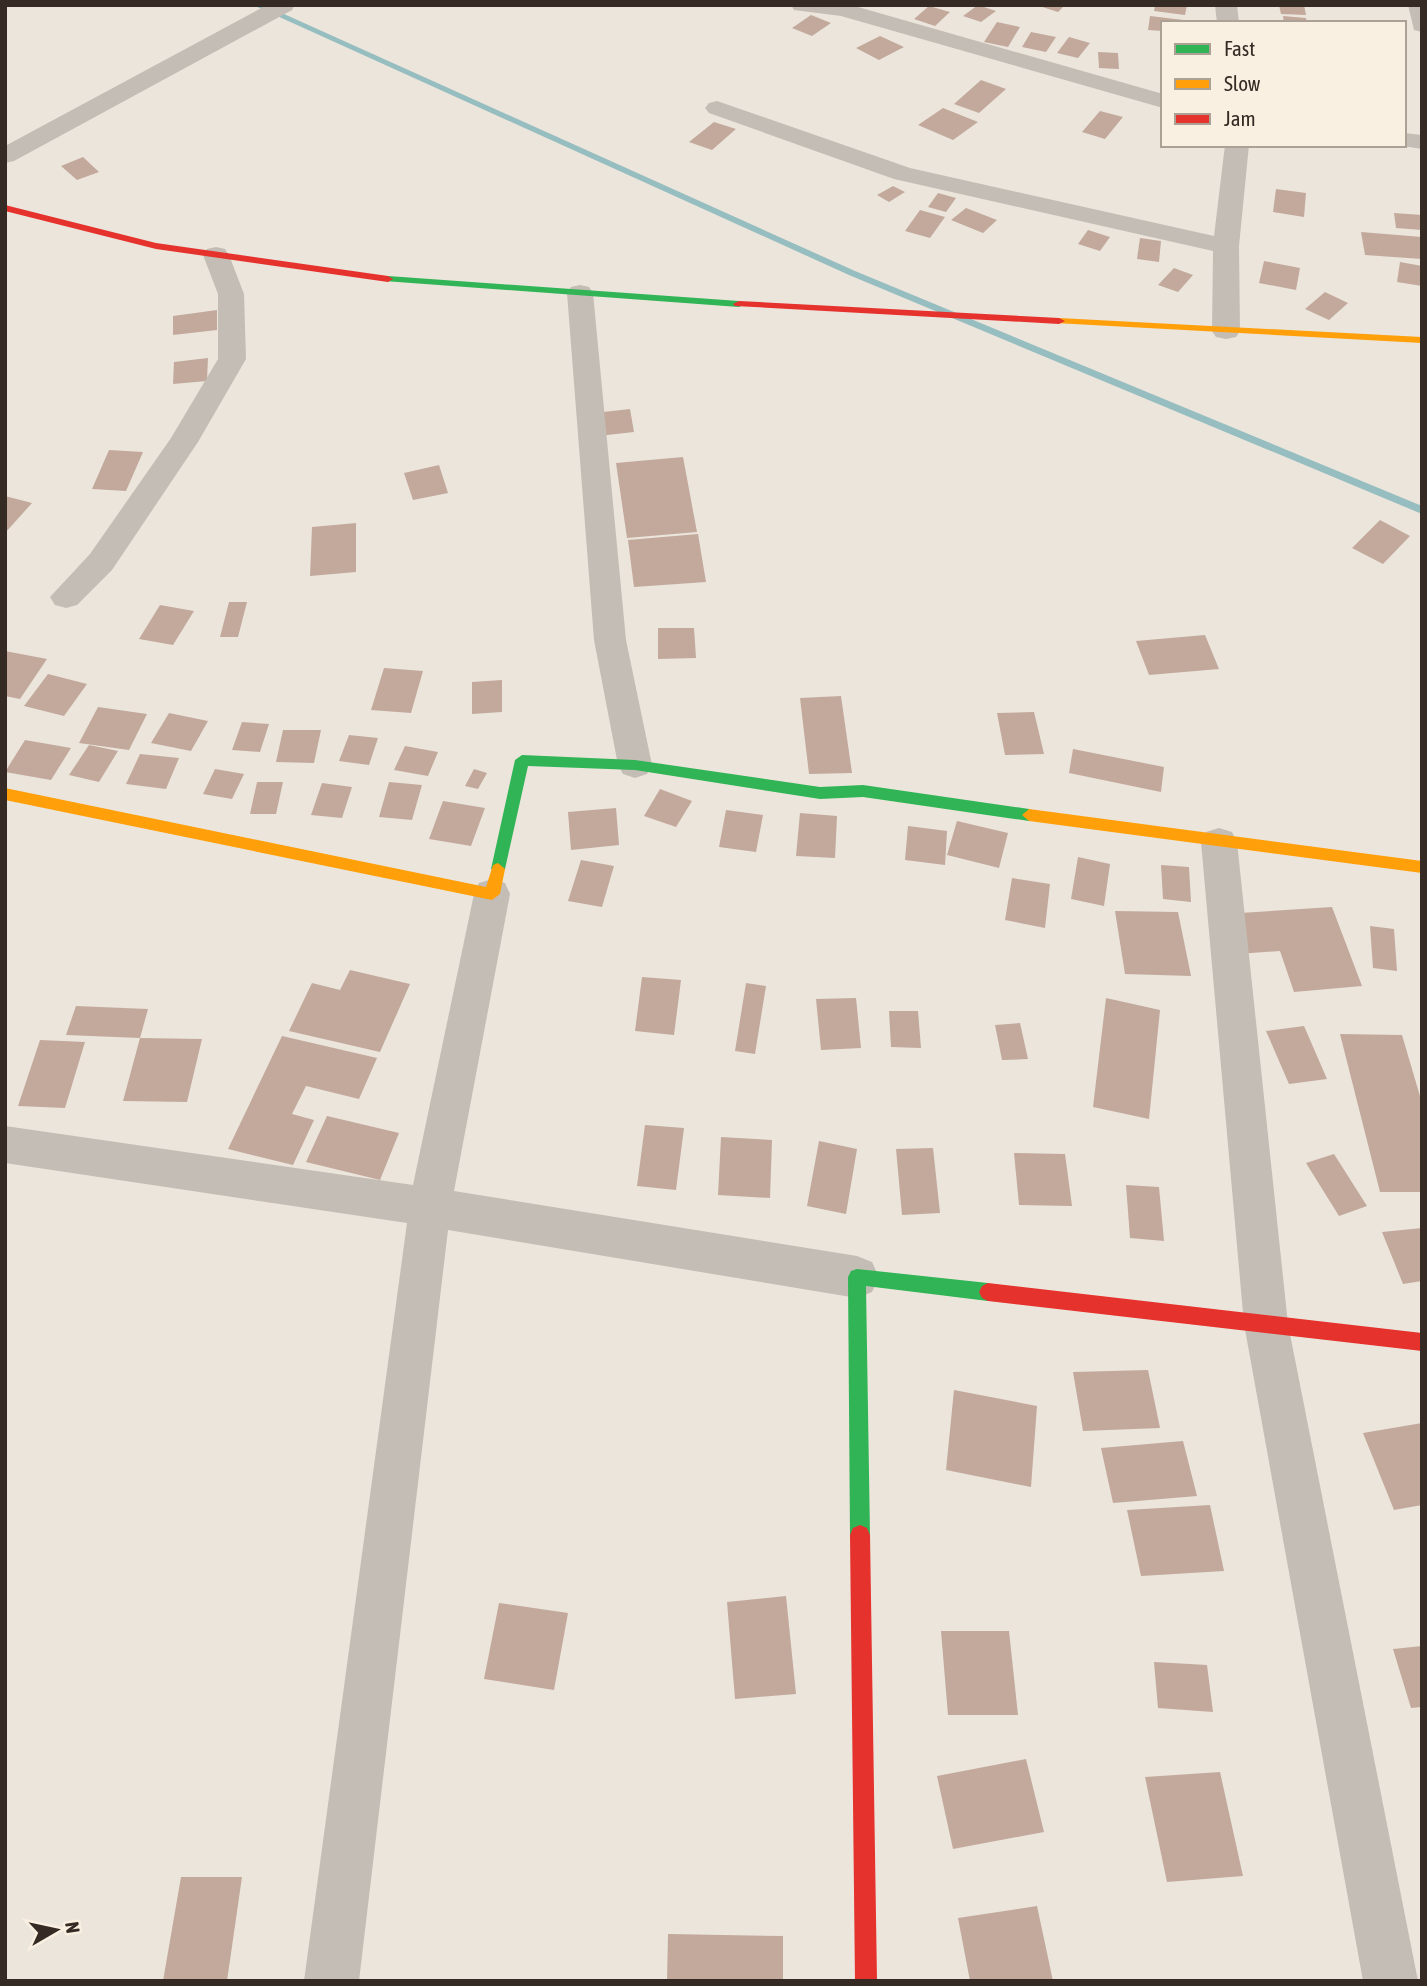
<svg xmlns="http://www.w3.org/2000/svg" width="1427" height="1986" font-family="'Asap Condensed',sans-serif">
<rect width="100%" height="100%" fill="#ece5dc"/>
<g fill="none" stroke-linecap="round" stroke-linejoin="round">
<path fill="#96bdbf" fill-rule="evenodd" d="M253,5h11l591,266 567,235v8l-573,-239z"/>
</g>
<path fill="#c2a99c" d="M978,5l18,6 -15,11 -18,-6z
M1036,5h29l-7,7z
M1155,5h32l-2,10 -31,-4z
M1279,5h25l2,10 -25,-1z
M929,6l21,6 -15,14 -21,-7z
M811,15l20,8 -19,13 -20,-8z
M1150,16l42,5v2h-29v8l-15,-1z
M1283,16l23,2 1,5h-23z
M997,22l23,5 -12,20 -24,-5z
M1031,32l25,5 -10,15 -24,-5z
M880,36l24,11 -25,13 -23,-12z
M1069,37l21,6 -12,15 -21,-5z
M1098,52l20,1 1,16 -20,-1z
M981,80l25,9 -27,24 -25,-9z
M943,108l35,14 -25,18 -35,-15z
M1100,111l23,6 -18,22 -23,-7z
M714,122l22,7 -24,21 -23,-8z
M83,157l16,15 -22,8 -16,-14z
M893,186l12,6 -16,10 -12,-7z
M1276,189l30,4 -2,24 -31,-5z
M938,193l18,5 -10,14 -18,-5z
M966,208l31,12 -14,13 -32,-13z
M920,210l25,7 -15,21 -25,-7z
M1394,213l28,2v15l-26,-2z
M1088,230l22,7 -10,14 -22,-7z
M1361,232l61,5v22l-57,-4z
M1140,238l21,3 -2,21 -22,-3z
M1264,261l36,7 -4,22 -37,-7z
M1400,262l22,4v20l-25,-4z
M1174,268l19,7 -15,17 -20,-7z
M1325,292l23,11 -19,17 -24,-11z
M217,310v20l-44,5v-19z
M208,358l-1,23 -34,3 1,-22z
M630,409l4,23 -36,4 -4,-23z
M109,450l34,2 -17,39 -34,-2z
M683,457l14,75 -70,6 -11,-75z
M439,465l9,28 -35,7 -9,-27z
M5,496l27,7 -27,30z
M1380,520l30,16 -27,28 -31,-16z
M356,523v49l-46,4 2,-49z
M698,534l8,48 -72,5 -6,-47z
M229,602h18l-9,35h-18z
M160,605l34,6 -21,34 -34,-6z
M658,628h36l2,30 -38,1z
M1205,635l14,34 -70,6 -13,-34z
M5,651l42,8 -27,40 -15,-3z
M384,668l39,3 -12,42 -40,-3z
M48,674l39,10 -23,32 -40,-10z
M502,680v32l-30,2v-32z
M841,696l11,77 -43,1 -9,-76z
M98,707l49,7 -18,36 -50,-7z
M1034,712l10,42 -39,1 -8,-42z
M169,713l39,8 -17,30 -40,-8z
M242,722l27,2 -9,28 -28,-2z
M283,730h38l-7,33 -38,-1z
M349,735l29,3 -9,27 -30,-4z
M25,740l46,8 -20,32 -46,-8z
M89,745l29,6 -19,31 -30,-7z
M405,746l33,6 -10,24 -34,-6z
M1073,749l91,18 -3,25 -92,-19z
M140,754l39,4 -13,31 -40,-5z
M215,769l29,5 -12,25 -29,-5z
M474,769l13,4 -9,16 -13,-3z
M257,782h26l-7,32h-26z
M389,782l33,3 -10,35 -33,-3z
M322,783l30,4 -10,31 -31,-3z
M660,789l32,12 -16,26 -32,-11z
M443,801l42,7 -14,38 -42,-7z
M616,808l3,37 -48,5 -3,-38z
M726,810l37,5 -7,37 -37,-5z
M800,813l37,3 -2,42 -39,-2z
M957,821l51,12 -9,35 -52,-13z
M908,826l39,5 -2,34 -40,-5z
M1078,857l32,7 -6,42 -33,-7z
M581,860l33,6 -12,41 -34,-6z
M1161,865l28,2 2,35 -28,-3z
M1012,878l38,6 -5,44 -40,-8z
M1332,907l30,79 -68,6 -14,-41 -43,3 -13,-40z
M1115,911l63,1 13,64 -66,-2z
M1370,926l24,3 3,42 -24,-3z
M350,970l60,14 -30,68 -91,-21 23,-48 28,7z
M642,977l39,3 -7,55 -39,-4z
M746,983l20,3 -11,68 -20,-3z
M856,998l5,50 -40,2 -5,-51z
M1106,998l54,12 -11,109 -56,-12z
M76,1006l72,3 -8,29 62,1 -15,63 -64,-1 17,-63 -74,-3z
M889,1011h29l3,37 -30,-1z
M1020,1023l8,36 -26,1 -7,-35z
M1304,1026l23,53 -38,5 -23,-53z
M1340,1034l62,1 20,68v89h-42z
M282,1036l95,22 -18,41 -53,-13 -14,28 22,6 -21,45 -65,-16z
M40,1040l45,2 -20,66 -47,-2z
M327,1116l72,17 -19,47 -74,-18z
M645,1125l39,3 -8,62 -39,-4z
M721,1137l51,3 -2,58 -52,-3z
M819,1141l38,8 -11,65 -39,-8z
M933,1148l7,65 -38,2 -6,-66z
M1014,1153l51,1 7,52 -53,-1z
M1334,1154l33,52 -28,10 -33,-53z
M1126,1185l33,2 5,54 -34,-3z
M1422,1228v53l-19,3 -21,-52z
M1148,1370l12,58 -77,3 -10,-59z
M954,1390l83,16 -6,81 -85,-17z
M1422,1423v82l-28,5 -31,-77z
M1183,1441l14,55 -84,7 -12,-55z
M1210,1505l14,66 -83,5 -14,-66z
M786,1596l10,98 -61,5 -8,-97z
M499,1603l69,10 -14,77 -70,-11z
M941,1631h68l9,84h-70z
M1422,1646v61l-11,1 -18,-59z
M1154,1662l53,3 6,47 -55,-4z
M1026,1759l18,73 -91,17 -16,-73z
M1220,1772l23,104 -76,6 -22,-105z
M181,1877h61l-15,104h-64z
M1037,1906l16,75h-83l-12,-63z
M668,1934l115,2v45h-116z"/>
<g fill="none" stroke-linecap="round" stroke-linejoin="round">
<path fill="#c4bdb5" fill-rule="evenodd" d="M267,5h28l-3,5 -278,151 -9,2v-17z
M791,5h60l312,89v14l-322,-92 -47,-6z
M1215,5h22l2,18h-22z
M1408,5h14v27l-8,-2z
M717,101l193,67 304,68 11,-91h24l-10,101 1,85 -4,6 -10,2 -10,-2 -4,-6 1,-80 -319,-72 -185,-66 -4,-5 4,-5z
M1404,133l18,2v14l-26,-4h8z
M216,247l9,2 4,6 15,39 2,65 -48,83 -86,128 -35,35 -11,3 -11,-3 -5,-8 40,-43 81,-116 47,-79v-65l-15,-39 4,-6z
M580,285l9,2 4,6 33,347 26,125 -5,9 -12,4 -12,-4 -5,-9 -24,-125 -27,-347 4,-6z
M1219,828l13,4 5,10 51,482 130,657h-55l-119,-657 -43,-482 5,-10z
M492,879l13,4 5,11 -56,297 403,65 15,6 7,15 -7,15 -15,6 -409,-68 -89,751h-55l103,-758 -402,-60v-37l408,59 61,-291 5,-11z"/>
<path fill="#30b455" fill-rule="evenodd" d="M388,276l351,25 6,3 -6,3 -355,-26 -1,-2z
M522,755l113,5 185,27 43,-2 166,24 7,6 -7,6 -166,-24 -43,2 -185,-29 -107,-4 -23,103 -7,6 -7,-6 24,-109z
M857,1269l131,14 6,3 3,6 -3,6 -6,3 -122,-15 4,249 -3,7 -7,3 -7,-3 -3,-7 -2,-258 3,-6z"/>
<path fill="#ff9f0a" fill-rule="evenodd" d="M1059,318l363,19v6l-367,-20v-4z
M5,788l481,99 7,-22 5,-2 7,6 -5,25 -8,6 -487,-100z
M1029,809l393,52v12l-393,-52 -7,-6z"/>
<path fill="#e5322d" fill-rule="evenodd" d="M5,205l151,38 232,33 5,3 -5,3 -232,-33 -151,-38z
M739,301l320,17 6,3 -6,3 -324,-18 -2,-2z
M988,1283l434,50v18l-434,-50 -6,-3 -3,-6 3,-6z
M860,1525l7,3 3,7 7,446h-22l-5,-446 3,-7z"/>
</g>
<rect width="1427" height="1986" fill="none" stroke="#352a24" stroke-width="14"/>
<rect x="1161" y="21" width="245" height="126" fill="#faf0e1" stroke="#aba195" stroke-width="2"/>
<rect x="1175" y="44" width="35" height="10" fill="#30b455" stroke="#aba195" stroke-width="2"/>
<text x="1224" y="56" font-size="21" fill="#352a24">Fast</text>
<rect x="1175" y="79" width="35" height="10" fill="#ff9f0a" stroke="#aba195" stroke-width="2"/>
<text x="1224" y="91" font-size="21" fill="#352a24">Slow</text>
<rect x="1175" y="114" width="35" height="10" fill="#e5322d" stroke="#aba195" stroke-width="2"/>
<text x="1224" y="126" font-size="21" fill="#352a24">Jam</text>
<g transform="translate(56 1930) rotate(81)" stroke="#faf0e1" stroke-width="5" paint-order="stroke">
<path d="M0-5L12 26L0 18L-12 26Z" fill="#352a24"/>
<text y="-10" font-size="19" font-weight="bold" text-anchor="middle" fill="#352a24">N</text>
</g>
</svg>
